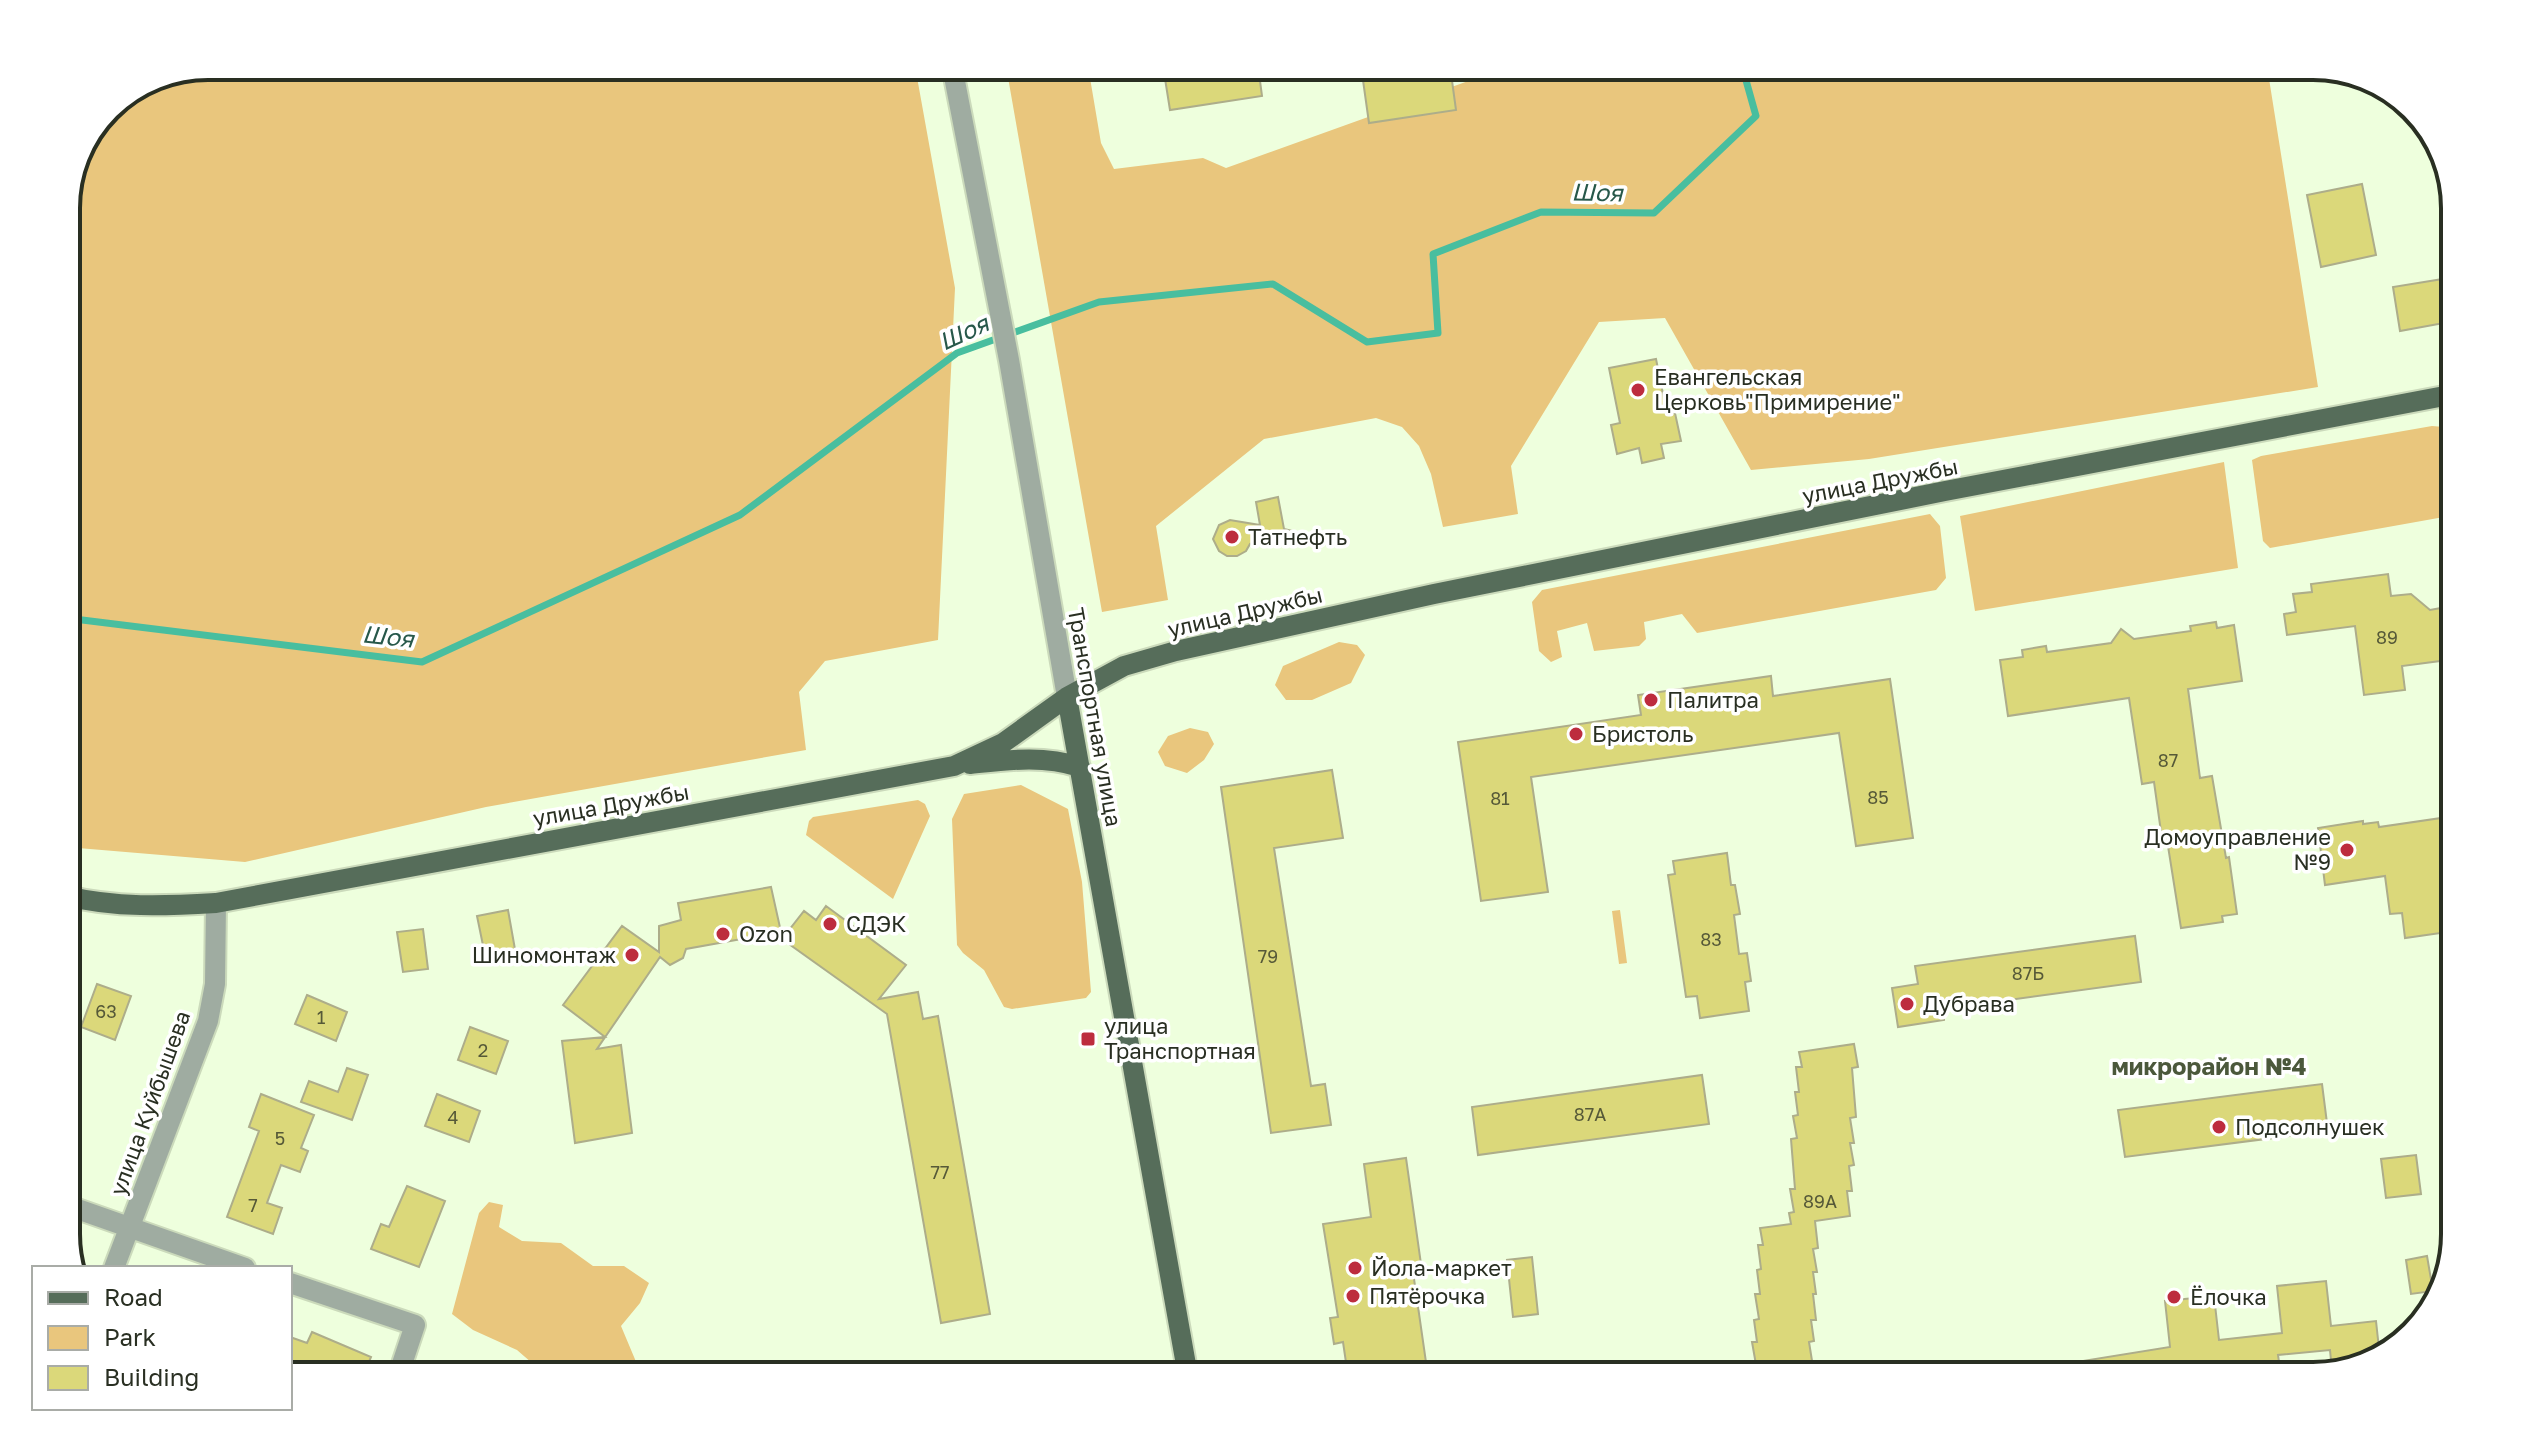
<svg xmlns="http://www.w3.org/2000/svg" width="2521" height="1442" font-family="'Golos Text',sans-serif">
<rect width="100%" height="100%" fill="#efd"/>
<path fill="#e9c67d" d="M208,66h707l40,222 -17,352 -113,21 -26,31 7,58 -320,57 -241,55 -179,-15v-648l42,-92 46,-30z
M1006,66h82l13,77 13,26 89,-11 23,10 284,-102h757l51,321 -449,72 -118,11 -86,-152 -66,4 -88,144 7,48 -75,13 -12,-53 -12,-28 -17,-19 -26,-9 -112,21 -108,87 12,74 -66,12z
M2432,426l12,1 11,57v31l-185,33 -7,-7 -11,-81 9,-4z
M2224,462l14,106 -263,43 -15,-95z
M1930,514l10,12 6,52 -10,12 -239,43 -15,-19 -38,8 2,17 -7,7 -45,5 -7,-28 -30,8 5,26 -11,5 -12,-11 -7,-49 10,-12z
M1339,642l18,3 8,10 -14,28 -39,17h-26l-11,-15 8,-19z
M1190,728l18,4 6,12 -10,16 -17,13 -22,-7 -7,-14 10,-16z
M1021,785l47,24 14,73 9,110 -5,6 -74,11 -8,-2 -20,-37 -21,-17 -6,-8 -5,-126 12,-25z
M918,800l7,4 5,12 -37,83 -87,-64 3,-14 4,-4z
M1620,910l7,53 -8,1 -7,-53z
M489,1202l14,3 -4,22 23,14 39,2 32,23h31l25,17 -9,20 -19,23 21,50h-95l-30,-26 -44,-20 -21,-16 27,-101z"/>
<g fill="none" stroke-linecap="round" stroke-linejoin="round">
<path stroke="#48be9f" stroke-width="7" d="M66,618l356,44 318,-147 217,-162 142,-51 174,-18 94,58 71,-9 -5,-79 108,-42 113,1 102,-97 -14,-50"/>
</g>
<path fill="#dbd87a" stroke="#adad8a" stroke-width="2" d="M1163,66h95l4,30 -92,14z
M1361,66h89l6,44 -87,13z
M2362,184l14,71 -55,12 -14,-72z
M2455,277v44l-55,10 -7,-44z
M1656,359l11,55 8,-1 6,28 -20,3 3,14 -22,5 -3,-15 -22,6 -6,-29 9,-2 -11,-55z
M1278,497l6,32 17,4 -51,11 -4,7 -9,5h-10l-8,-5 -6,-12 6,-14 11,-5 30,5 -4,-23z
M2388,574l3,22 20,-2 19,16 11,-2 1,11 13,-2v42l-53,7 3,24 -41,5 -9,-69 -68,9 -3,-21 12,-2 -3,-18 19,-2 -1,-8z
M2216,622l1,6 17,-3 8,56 -54,8 12,89 12,-2 14,82 3,-1 8,57 -15,2 1,6 -42,6 -13,-82h-5l-9,-64 -12,2 -13,-86 -121,18 -8,-56 23,-3 -1,-7 24,-4 1,6 64,-9 10,-14 13,10 57,-8 -1,-5z
M1771,676l2,20 117,-17 23,159 -57,8 -17,-113 -308,44 17,115 -67,9 -23,-159 183,-27 -3,-20z
M1332,770l11,68 -69,10 37,238 14,-2 6,41 -60,8 -50,-346z
M2455,816v115l-50,7 -3,-25 -12,1 -5,-38 -60,9 -7,-57 45,-7v3l15,-2 1,5z
M1727,853l4,32h4l5,29 -6,1 5,39 8,-1 4,28 -6,1 4,29 -49,7 -3,-22 -11,1 -18,-122 7,-1 -2,-13z
M771,887l10,45 -95,17 -3,9 -13,7 -10,-8 -63,92 24,-4 11,88 -57,10 -13,-102 43,-4 -42,-32 59,-79 37,26v-26l22,-6 -3,-17z
M826,906l80,59 -27,34 39,-7 5,27 15,-3 52,298 -49,9 -54,-309 -105,-75 22,-28 12,9z
M508,910l8,45 -30,5 -9,-44z
M423,929l5,40 -25,3 -6,-40z
M2135,936l6,46 -198,27 1,11 -46,7 -6,-39 26,-4 -3,-18z
M97,984l34,12 -16,44 -34,-13z
M307,995l40,17 -11,29 -41,-17z
M470,1027l38,14 -12,33 -38,-14z
M1854,1044l4,23 -6,1 4,49 -6,1 4,25h-4l4,22 -5,1 3,25h-5l3,25 -35,5 3,27 -5,1 4,23h-4l3,22h-3l3,26h-5l3,21 -5,1 4,25 -7,1 1,8h-49l-6,-34h5l-3,-22 5,-1 -4,-25h5l-3,-24 4,-1 -3,-24h5l-3,-17 31,-4 -2,-11 5,-1 -4,-23h5l-4,-50 6,-1 -4,-22 5,-1 -3,-23h4l-3,-25h6l-3,-15z
M347,1068l21,7 -16,45 -51,-18 8,-21 29,11z
M1702,1075l7,49 -231,31 -6,-48z
M2322,1084l6,47 -203,26 -7,-47z
M261,1094l53,21 -13,33 7,3 -8,21 -19,-7 -14,38 15,5 -9,26 -46,-17 32,-86 -10,-4z
M437,1094l43,17 -11,31 -44,-16z
M2416,1155l5,39 -35,4 -5,-39z
M1406,1158l16,113 -9,1 15,104h-80l-5,-34 -9,2 -4,-26 8,-1 -15,-93 48,-7 -7,-53z
M407,1186l38,15 -26,66 -48,-18 10,-25 8,3z
M2427,1256l6,35 -22,3 -5,-34z
M1532,1257l6,57 -25,3 -6,-57z
M2326,1281l5,45 45,-5 4,37 -48,13 -2,-21 -52,5 3,21h-50l-1,-14 -53,6 1,8h-113l-1,-12 106,-17 -5,-46 49,-5 5,44 63,-7 -5,-47z
M312,1332l59,25 -8,19h-73v-39l17,6z"/>
<g fill="none" stroke-linecap="round" stroke-linejoin="round">
<g stroke="#cbdabb" stroke-width="24">
<path id="minor" d="M952,66l57,294 58,337
M66,1205l179,63
M114,1268l94,-247 7,-37 1,-81
M290,1283l125,42 -17,51"/>
</g>
<g stroke="#cbdabb" stroke-width="24">
<path id="major" d="M1067,697l121,679
M970,764c38,-4 73,-9 110,3
M66,896c50,12 99,10 150,7l738,-137 49,-23 64,-46 57,-31 52,-15 258,-57 511,-103 510,-97"/>
</g>
<use href="#minor" stroke="#9faca1" stroke-width="20"/>
<use href="#major" stroke="#566d5a" stroke-width="20"/>
</g>
<g fill="#bd2c3e" stroke="#fff" stroke-width="3">
<circle cx="1638" cy="390" r="8"/>
<circle cx="1232" cy="537" r="8"/>
<circle cx="1651" cy="700" r="8"/>
<circle cx="1576" cy="734" r="8"/>
<circle cx="2347" cy="850" r="8"/>
<circle cx="830" cy="924" r="8"/>
<circle cx="723" cy="934" r="8"/>
<circle cx="632" cy="955" r="8"/>
<circle cx="1907" cy="1004" r="8"/>
<rect x="1080" y="1031" width="16" height="16" rx="4"/>
<circle cx="2219" cy="1127" r="8"/>
<circle cx="1355" cy="1268" r="8"/>
<circle cx="1353" cy="1296" r="8"/>
<circle cx="2174" cy="1297" r="8"/>
</g>
<g text-anchor="middle" stroke-width="7" stroke-linejoin="round" paint-order="stroke">
<g font-size="18" fill="#565938">
<text x="2387" y="644">89</text>
<text x="2168" y="767">87</text>
<text x="1878" y="804">85</text>
<text x="1500" y="805">81</text>
<text x="1711" y="946">83</text>
<text x="1268" y="963">79</text>
<text x="2028" y="980">87Б</text>
<text x="106" y="1018">63</text>
<text x="321" y="1024">1</text>
<text x="483" y="1057">2</text>
<text x="1590" y="1121">87А</text>
<text x="453" y="1124">4</text>
<text x="280" y="1145">5</text>
<text x="940" y="1179">77</text>
<text x="1820" y="1208">89А</text>
<text x="253" y="1212">7</text>
</g>
<g font-size="22" fill="#292f22" stroke="#fff" text-anchor="start">
<text x="1654" y="385">Евангельская<tspan x="1654" dy="25">Церковь"Примирение"</tspan></text>
<text x="1248" y="545">Татнефть</text>
<text x="1667" y="708">Палитра</text>
<text x="1592" y="742">Бристоль</text>
<text x="2331" y="845" text-anchor="end">Домоуправление<tspan x="2331" dy="25">№9</tspan></text>
<text x="846" y="932">СДЭК</text>
<text x="739" y="942">Ozon</text>
<text x="616" y="963" text-anchor="end">Шиномонтаж</text>
<text x="1923" y="1012">Дубрава</text>
<text x="1104" y="1034">улица<tspan x="1104" dy="25">Транспортная</tspan></text>
<text x="2235" y="1135">Подсолнушек</text>
<text x="1371" y="1276">Йола-маркет</text>
<text x="1369" y="1304">Пятёрочка</text>
<text x="2190" y="1305">Ёлочка</text>
</g>
<g font-size="22" fill="#292f22" stroke="#fff">
<text transform="translate(1880 481) rotate(-11)" y="8">улица Дружбы</text>
<text transform="translate(1245 612) rotate(-13)" y="8">улица Дружбы</text>
<text transform="translate(1095 717) rotate(80)" y="8">Транспортная улица</text>
<text transform="translate(611 805) rotate(-10)" y="8">улица Дружбы</text>
<text transform="translate(150 1103) rotate(-70)" y="8">улица Куйбышева</text>
</g>
<g font-size="24" font-style="italic" fill="#27584a" stroke="#fff">
<text transform="translate(1597 193) rotate(1)" y="8">Шоя</text>
<text transform="translate(964 333) rotate(-25)" y="8">Шоя</text>
<text transform="translate(388 637) rotate(6)" y="8">Шоя</text>
</g>
<g font-size="24" font-weight="bold" fill="#4b583b" stroke="#fff">
<text x="2209" y="1075">микрорайон №4</text>
</g>
</g>
<path d="M0 0H2521V1442H0ZM208 80H2313A128 128 0 0 1 2441 208V1234A128 128 0 0 1 2313 1362H208A128 128 0 0 1 80 1234V208A128 128 0 0 1 208 80Z" fill="#fff" fill-rule="evenodd"/>
<path fill="none" stroke="#292f22" stroke-width="4" d="M208 80H2313A128 128 0 0 1 2441 208V1234A128 128 0 0 1 2313 1362H208A128 128 0 0 1 80 1234V208A128 128 0 0 1 208 80Z"/>
<rect x="32" y="1266" width="260" height="144" fill="#ffffff" stroke="#a9aca7" stroke-width="2"/>
<rect x="48" y="1292" width="40" height="12" fill="#566d5a" stroke="#a9aca7" stroke-width="2"/>
<text x="104" y="1306" font-size="24" fill="#292f22">Road</text>
<rect x="48" y="1326" width="40" height="24" fill="#e9c67d" stroke="#a9aca7" stroke-width="2"/>
<text x="104" y="1346" font-size="24" fill="#292f22">Park</text>
<rect x="48" y="1366" width="40" height="24" fill="#dbd87a" stroke="#a9aca7" stroke-width="2"/>
<text x="104" y="1386" font-size="24" fill="#292f22">Building</text>
</svg>
